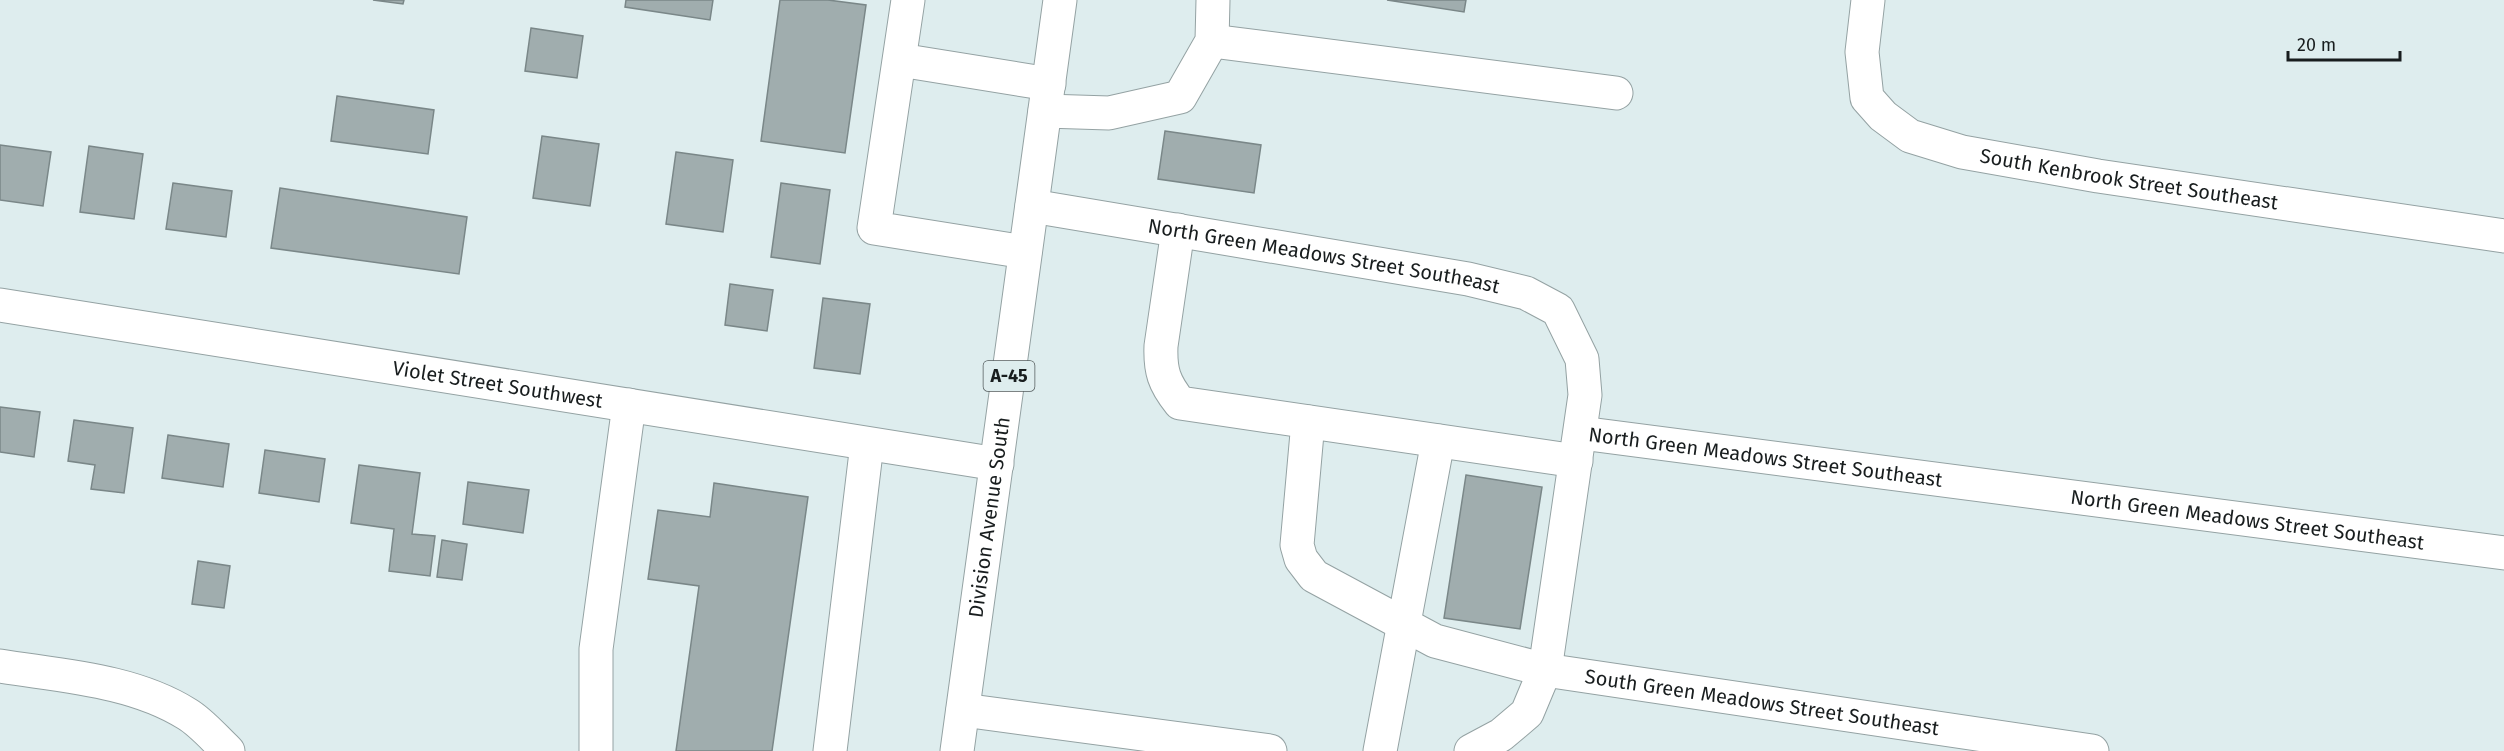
<svg xmlns="http://www.w3.org/2000/svg" width="2504" height="751" font-family="'Fira Sans',sans-serif">
<rect width="100%" height="100%" fill="#deedee"/>
<path fill="#a0adae" stroke="#7a8788" stroke-width="1.5" d="M373,0h31l-1,4z
M626,0h87l-3,20 -85,-13z
M780,0h48l38,5 -21,148 -84,-12z
M1387,0h79l-2,12z
M531,28l52,8 -6,42 -52,-7z
M337,96l97,14 -6,44 -97,-13z
M1165,131l96,14 -7,48 -96,-14z
M542,136l57,8 -9,62 -57,-8z
M0,145l51,7 -8,54 -43,-6z
M89,146l54,8 -9,65 -54,-7z
M676,152l57,8 -10,72 -57,-8z
M173,183l59,8 -6,46 -60,-8z
M781,183l49,7 -10,74 -49,-7z
M280,188l187,29 -8,57 -188,-26z
M730,284l43,6 -6,41 -42,-6z
M823,298l47,6 -10,70 -46,-6z
M0,407l40,5 -6,45 -34,-5z
M74,420l59,8 -9,65 -33,-4 4,-24 -27,-4z
M168,435l61,9 -6,43 -61,-9z
M265,450l60,9 -6,43 -60,-9z
M359,465l61,8 -8,61 23,2 -5,40 -41,-5 5,-42 -43,-6z
M1466,475l76,12 -22,142 -76,-11z
M468,482l61,8 -6,43 -60,-9z
M714,483l94,14 -36,254h-96l23,-165 -51,-7 10,-69 52,7z
M442,540l25,4 -5,36 -25,-3z
M198,561l32,5 -6,42 -32,-4z"/>
<g fill="none" stroke-linecap="round" stroke-linejoin="round">
<g stroke="#94a2a3" stroke-width="35">
<g id="minor">
<path d="M908,0l-34,228 151,24"/>
<path id="s1" d="M1868,0l-6,52 5,46 16,18 27,20 52,16 136,24 406,60"/>
<path d="M1212,41l404,52"/>
<path d="M900,60l149,24"/>
<path d="M1045,111l64,2 71,-16 32,-56 1,-41"/>
<path id="s2" d="M1032,206l436,73 58,14 32,17 24,49 3,36 -40,275 -18,43 -26,22 -30,16"/>
<path d="M1178,230l-17,116c-1,25 3,37 19,57l396,58"/>
<path id="s3" d="M0,305l997,159"/>
<path id="s4" d="M1308,422l-11,123 4,14 13,17 121,65 110,29 547,81"/>
<path id="s5" d="M1581,433l923,120"/>
<path d="M0,666c62,10 133,14 187,48 15,9 28,25 41,37"/>
<path d="M963,710l307,41"/>
<path d="M596,751v-102l33,-244"/>
<path d="M830,751l37,-307"/>
<path d="M1380,751l58,-310"/>
</g>
</g>
<g stroke="#94a2a3" stroke-width="35">
<g id="major">
<path id="s6" d="M957,751l103,-751"/>
</g>
</g>
<use href="#minor" stroke="#fff" stroke-width="33"/>
<use href="#major" stroke="#fff" stroke-width="33"/>
</g>
<g text-anchor="middle" stroke-width="4.5" stroke-linejoin="round" paint-order="stroke">
<rect fill="#deedee" stroke="#535b5c" stroke-width="1.5" x="983.5" y="361" width="51" height="30" rx="4.5"/>
<g font-size="18" font-weight="bold" fill="#181d1e">
<text x="1009" y="382">A-45</text>
</g>
<g font-size="20" fill="#181d1e" stroke="#deedee">
<text dy="7" stroke="none"><textPath href="#s1" startOffset="380">South Kenbrook Street Southeast</textPath></text>
<text dy="7" stroke="none"><textPath href="#s2" startOffset="296">North Green Meadows Street Southeast</textPath></text>
<text dy="7" stroke="none"><textPath href="#s3" startOffset="504">Violet Street Southwest</textPath></text>
<text dy="7" stroke="none"><textPath href="#s5" startOffset="186">North Green Meadows Street Southeast</textPath></text>
<text dy="7" stroke="none"><textPath href="#s6" startOffset="236">Division Avenue South</textPath></text>
<text dy="7" stroke="none"><textPath href="#s5" startOffset="672">North Green Meadows Street Southeast</textPath></text>
<text dy="7" stroke="none"><textPath href="#s4" startOffset="630">South Green Meadows Street Southeast</textPath></text>
</g>
</g>
<path d="M2288 51v9h112v-9" fill="none" stroke="#181d1e" stroke-width="3"/>
<text x="2297" y="51" font-size="18" fill="#181d1e" stroke="#deedee" stroke-width="4.5" paint-order="stroke">20 m</text>
</svg>
